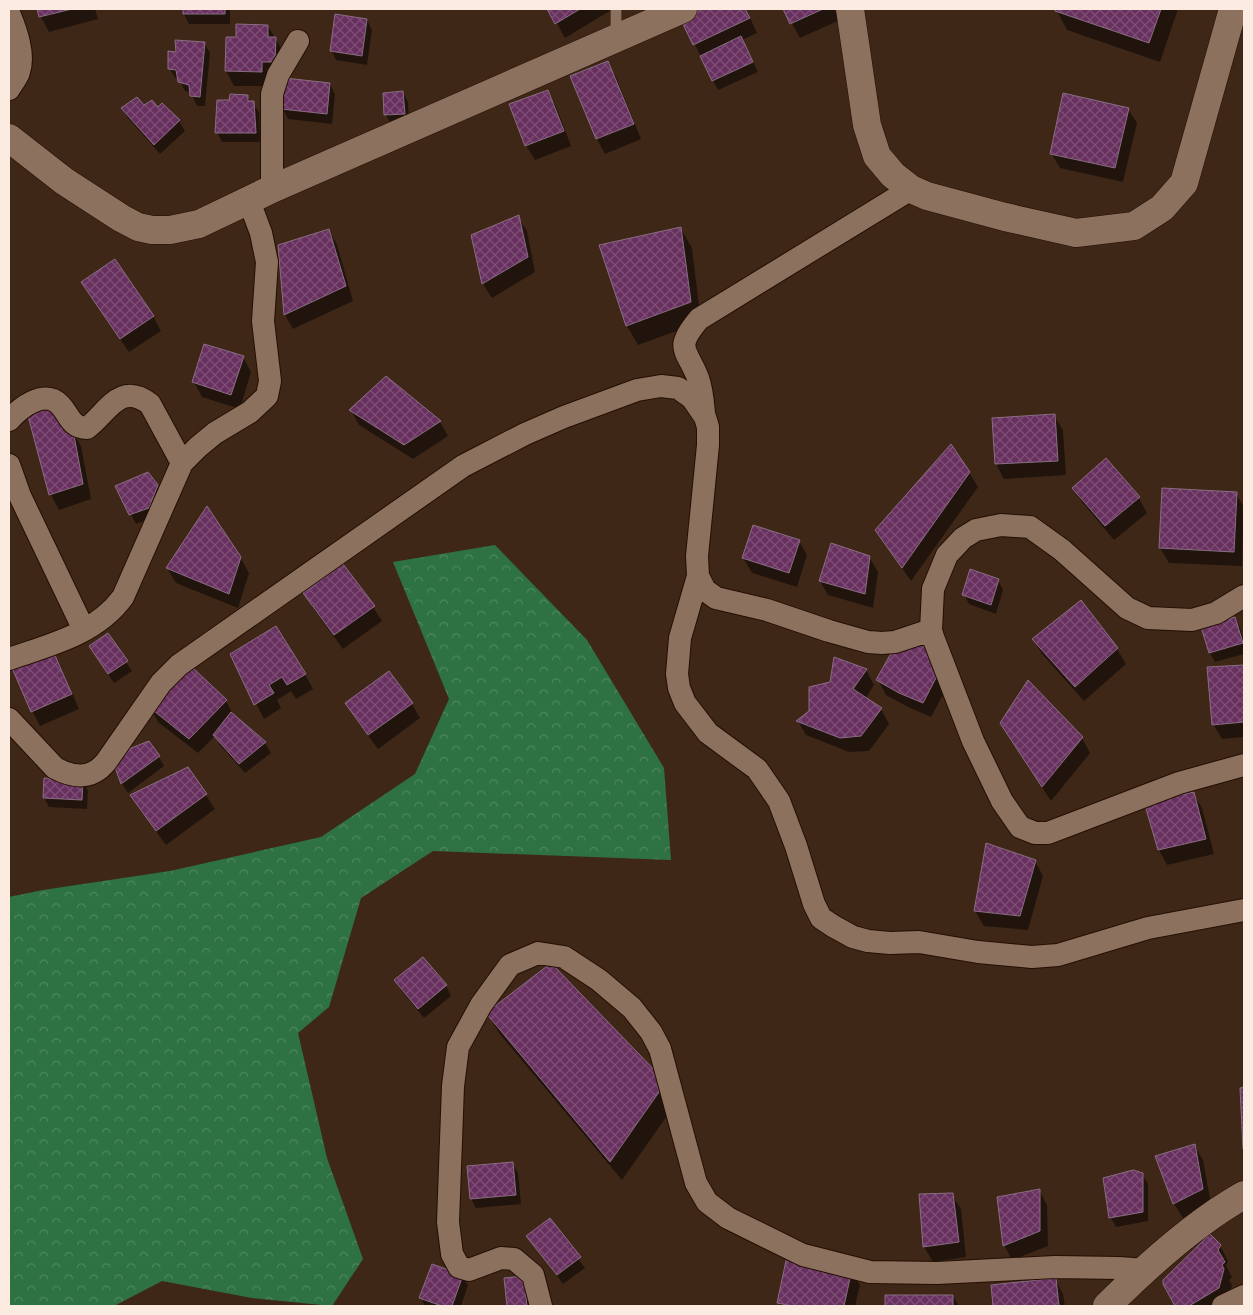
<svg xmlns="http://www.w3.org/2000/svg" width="1253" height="1315" font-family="Arial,sans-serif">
<defs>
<pattern id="forest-crowns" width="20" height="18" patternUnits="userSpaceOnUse" patternTransform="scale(1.25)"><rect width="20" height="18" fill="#2f7242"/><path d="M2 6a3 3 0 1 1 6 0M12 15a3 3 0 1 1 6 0" fill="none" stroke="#4e865d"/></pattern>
<pattern id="building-cross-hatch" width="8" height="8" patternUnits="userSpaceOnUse" patternTransform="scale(1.25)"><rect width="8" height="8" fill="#68305f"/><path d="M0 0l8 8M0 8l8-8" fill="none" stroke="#7e4e76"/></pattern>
</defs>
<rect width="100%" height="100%" fill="#3e2717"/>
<path fill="url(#forest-crowns)" d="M495,545l92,95 77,128 7,92 -238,-9 -72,47 -32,109 -31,26 29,125 36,101 -31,47 -80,-8 -90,-17 -48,25h-105v-409l34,-7 127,-19 151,-34 94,-63 34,-75 -56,-137z"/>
<path fill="#0007" d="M38,9h57l3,10 -49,13 -8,-15z
M184,9h46v15h-41l-5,-10z
M549,9h64l-48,29z
M703,9h43l11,24 -15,7 16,32 -40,18 -36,-71z
M784,9h50l6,11 -40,18z
M1056,9h122l-18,53 -93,-32z
M367,20l5,10 -5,35 -31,-5 -5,-10z
M268,26l16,27 -15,33h-35l-8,-15 11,-32z
M204,43l6,10 -5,53h-8l-6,-13 -6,-2 -6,-12 -4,-1 -5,-9 7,-16z
M607,62l9,15 25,62 -36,15 -8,-15 -26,-62z
M330,84l5,10 -3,30 -44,-5 -5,-10z
M547,91l9,15 15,40 -36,14 -9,-15z
M403,92l5,10 1,21 -18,1 -5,-9z
M247,96l12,16 1,30h-38l-5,-10 14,-31z
M162,104l17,17 6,10 -25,23 -32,-36 -6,-9 21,-2 15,2z
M1128,109l9,14 -14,59 -63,-14 -9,-15z
M518,217l9,14 8,41 -43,26 -9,-14 -10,-49z
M681,229l11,19 9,74 -63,23 -11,-19z
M329,230l8,15 16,56 -60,28 -8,-14 -6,-69z
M91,297l62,19 8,15 -32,21z
M243,357l8,15 -11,37 -38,-12 -8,-15z
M48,400l24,31 9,15 10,53 -32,11 -8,-15 -23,-82z
M351,410l89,12 8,14 -35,23 -54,-34z
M1054,416l9,14 3,45 -62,4 -8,-15 -3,-44z
M969,472l9,15 -67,94 -35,-51z
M157,485l6,10 -9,22 -18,7 -19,-37z
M1073,488l66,10 8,15 -33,27 -32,-38z
M1236,494l8,13 -2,59 -73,-3 -9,-15z
M799,541l8,14 -10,32 -45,-14 -9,-15z
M240,557l9,16 -11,35 -62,-25 -9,-15z
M869,557l9,15 -5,36 -45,-13 -8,-14z
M998,580l5,10 -7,24 -27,-10 -5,-10z
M305,594l68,13 9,14 -39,28 -30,-41z
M1080,601l37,48 9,15 -42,37 -42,-47 -9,-15z
M1235,619l5,9 4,14v12l-29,8 -5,-9z
M108,635l24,36 -18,12 -18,-27z
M53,652l8,15 18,42 -39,17 -8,-15z
M232,655l73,19 8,15 -17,10 -5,-8 -14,9 4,8 -17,11z
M932,657l14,32 -15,28 -23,-10 -22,-12 -8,-15z
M1244,667v70l-22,2 -9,-15 -5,-56z
M866,670l8,15 -9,14 16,10 8,15 -20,27 -20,1 -43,-17 -8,-14 12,-9 21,-29z
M226,701l8,15 31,27 6,10 -26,20 -25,-28 -5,-9 -17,17 -40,-31 -8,-15z
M346,703l66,1 8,14 -42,31 -23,-31z
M1010,738h72l8,15 -39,48z
M113,756l46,1 5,9 -36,27 -6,-9z
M188,768l27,41 -49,36 -26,-35 -8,-14z
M82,781l6,10 -1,18 -38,-2 -5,-9z
M1193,794l9,14 12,46 -47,11 -8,-15 -14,-47z
M987,845l48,16 8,15 -15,54 -44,-4 -9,-15z
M423,958l23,28 5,10 -27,22 -23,-28 -5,-10z
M488,1014l177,69 11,20 -54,77 -123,-147z
M1244,1088v53l-3,-52z
M1194,1145l9,15 8,44 -28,14 -9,-14 -17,-47z
M512,1163l6,10 3,31 -45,4 -5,-9z
M1142,1174l6,10v37l-32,6 -5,-9 -7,-40z
M1039,1190l8,15 1,41 -36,14 -8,-15z
M920,1195h32l9,14 5,48 -33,5 -9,-15z
M550,1219l35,49 -22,16 -35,-48z
M1220,1246l8,15 -2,5 6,11 -3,3 3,5 -5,18 -5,3h-45l-13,-22z
M851,1270l9,15 -5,21h-74l-2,-3z
M462,1276l6,9 -7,21h-36l-4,-8z
M524,1277l7,29h-23l-3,-27z
M1055,1279l8,15 2,12h-70l-3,-20z
M887,1296h66l6,10h-72z"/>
<path fill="url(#building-cross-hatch)" stroke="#886e82" d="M37,9h35l-33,8z
M183,9h42v5h-42z
M547,9h33l-25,15z
M700,9h45l5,9 -57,27 -13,-27z
M783,9h40l-33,15z
M1055,9h106l-12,34 -94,-32z
M335,14l32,5 -5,37 -32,-5z
M236,24l32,1v12h8l-1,25h-13v10l-37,-1 1,-34h10z
M741,36l12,26 -41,19 -12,-25z
M175,40l30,2 -5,55 -10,-1 -1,-11 -11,-3 -2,-12 -8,-1v-18l8,1z
M608,61l26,63 -38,15 -26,-63z
M285,78l45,5 -3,31 -46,-5z
M548,90l16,41 -39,15 -16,-42z
M403,91l2,23 -21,1 -1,-22z
M1063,93l66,15 -14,60 -65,-14z
M230,94l18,1v6h6l2,32h-41l2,-33h12z
M137,97l7,8 8,-5 6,7 4,-4 18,17 -26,25 -33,-37z
M519,215l9,42 -46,27 -11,-49z
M681,227l10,75 -65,24 -27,-81z
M329,229l17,57 -62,29 -6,-70z
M115,259l39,57 -34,23 -39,-57z
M204,344l40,12 -13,39 -39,-13z
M386,376l55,45 -37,24 -55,-35z
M49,398l10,25 14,7 10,54 -34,11 -22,-83z
M1055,414l3,47 -63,3 -3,-46z
M951,444l19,28 -68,96 -27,-38z
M1106,458l34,39 -35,29 -33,-38z
M148,472l10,13 -9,23 -20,7 -14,-29z
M1162,488l75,4 -3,60 -75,-4z
M207,506l34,51 -12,37 -63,-26z
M753,525l47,15 -11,33 -47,-15z
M831,543l39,13 -5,38 -46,-13z
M343,564l32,42 -41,29 -31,-42z
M970,569l29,10 -8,26 -29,-10z
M1081,600l37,48 -43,39 -43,-48z
M1235,617l8,26 -34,10 -8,-26z
M276,626l30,48 -19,11 -5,-8 -13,8 5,8 -20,12 -24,-51z
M108,633l20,28 -20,13 -19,-28z
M925,641l13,33 -15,29 -24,-10 -23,-13 14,-25z
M53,651l19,43 -41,18 -19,-44z
M834,657l33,12 -14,20 29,19 -21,28 -21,2 -44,-17 13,-10v-24l21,-5z
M1244,665v57l-32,3 -5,-58z
M193,668l34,32 -38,39 -40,-32z
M389,671l24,32 -45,32 -23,-32z
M1028,680l55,57 -41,50 -42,-64z
M231,712l35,30 -27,22 -26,-29z
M149,741l11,15 -39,28 -10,-28z
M188,767l19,27 -51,37 -26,-36z
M44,778l39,2 -1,20 -39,-2z
M1194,792l12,47 -48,11 -14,-48z
M986,843l50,17 -16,56 -46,-5z
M423,957l24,28 -29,24 -24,-29z
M551,963l115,119 -56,80 -124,-149z
M1244,1087v62h-1l-3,-61z
M1195,1144l8,45 -30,15 -18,-48z
M513,1162l3,33 -46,4 -3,-33z
M1133,1170l10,3v39l-34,6 -6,-40z
M1040,1189v42l-37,15 -6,-49z
M953,1193l6,49 -36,5 -4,-53z
M550,1218l31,39 -24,18 -31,-39z
M1210,1234l11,11 -3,5 7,12 -3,3 2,4 -5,19 -30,18h-14l-12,-22v-4z
M787,1256l65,13 -8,37h-51l-16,-3z
M432,1264l31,11 -11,31h-10l-23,-8z
M524,1276l3,30h-20l-3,-28z
M1056,1278l3,28h-66l-2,-21z
M885,1295h68v11h-68z"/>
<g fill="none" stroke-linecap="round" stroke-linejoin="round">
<g stroke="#240f02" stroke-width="12">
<path id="lane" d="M616,9v28"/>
</g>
<g stroke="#240f02" stroke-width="24">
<path id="street" d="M9,13c7,17 16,41 10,59 -2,6 -7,12 -10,17
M272,189v-95l6,-19 20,-34
M704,413c-1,-12 -2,-24 -6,-35 -12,-30 -24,-29 1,-59l212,-130
M9,420c11,-12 35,-31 50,-16 10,9 11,24 28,24 21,-16 33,-47 63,-24l32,59
M9,465l11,31 64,134
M698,576l-18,62 -3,36 2,14 6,15 23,30 49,36 22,32 17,45 18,58 7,14 12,8 20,11 15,4 22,2 29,-1 59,10 54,5 26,-2 90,-27 96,-18
M1244,596l-28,17 -24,7 -44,-2 -21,-10 -65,-58 -32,-23 -29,-2 -25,5 -13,8 -16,17 -14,34 -2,41 2,7 40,104 29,60 18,26 15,6h13l131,-50 65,-18
M9,659c41,-14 87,-25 114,-62l59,-134 16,-16 17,-14 35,-21 17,-16 3,-15 -7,-60 4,-59 -6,-29 -12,-32
M9,719l46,49c19,10 36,12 51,-6l55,-79 18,-18 284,-199 62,-32 39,-17 73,-27 24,-4 17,2 14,10 13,19 3,10v18l-11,111 1,20 7,14 11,8 51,12 62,21 39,11 14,1 13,-1 36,-12
M541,1306l-8,-31 -19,-16 -13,-1 -32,12 -10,-3 -7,-13 -4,-32 5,-136 5,-39 23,-42 29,-40 28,-12 26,4 35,23 33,28 19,24 9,17 36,134 11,19 21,16 75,37 67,17 67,1 118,-6 64,1 26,2
M1223,1306l21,-10"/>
</g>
<g stroke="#240f02" stroke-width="29">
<path id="secondary" d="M850,9l17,116 10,31 16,19 18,14 16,7 78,21 71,16 58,-7 28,-18 22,-25 49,-174
M9,138l55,43 57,37 17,9 14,3h18l29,-6 73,-35 411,-180
M1107,1306c40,-40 87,-83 137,-111"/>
</g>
<use href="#lane" stroke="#8d715f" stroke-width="11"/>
<use href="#street" stroke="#8d715f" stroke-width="22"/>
<use href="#secondary" stroke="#8d715f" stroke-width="28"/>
</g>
<rect width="1253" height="1315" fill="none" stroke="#fbebe1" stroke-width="20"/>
</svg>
